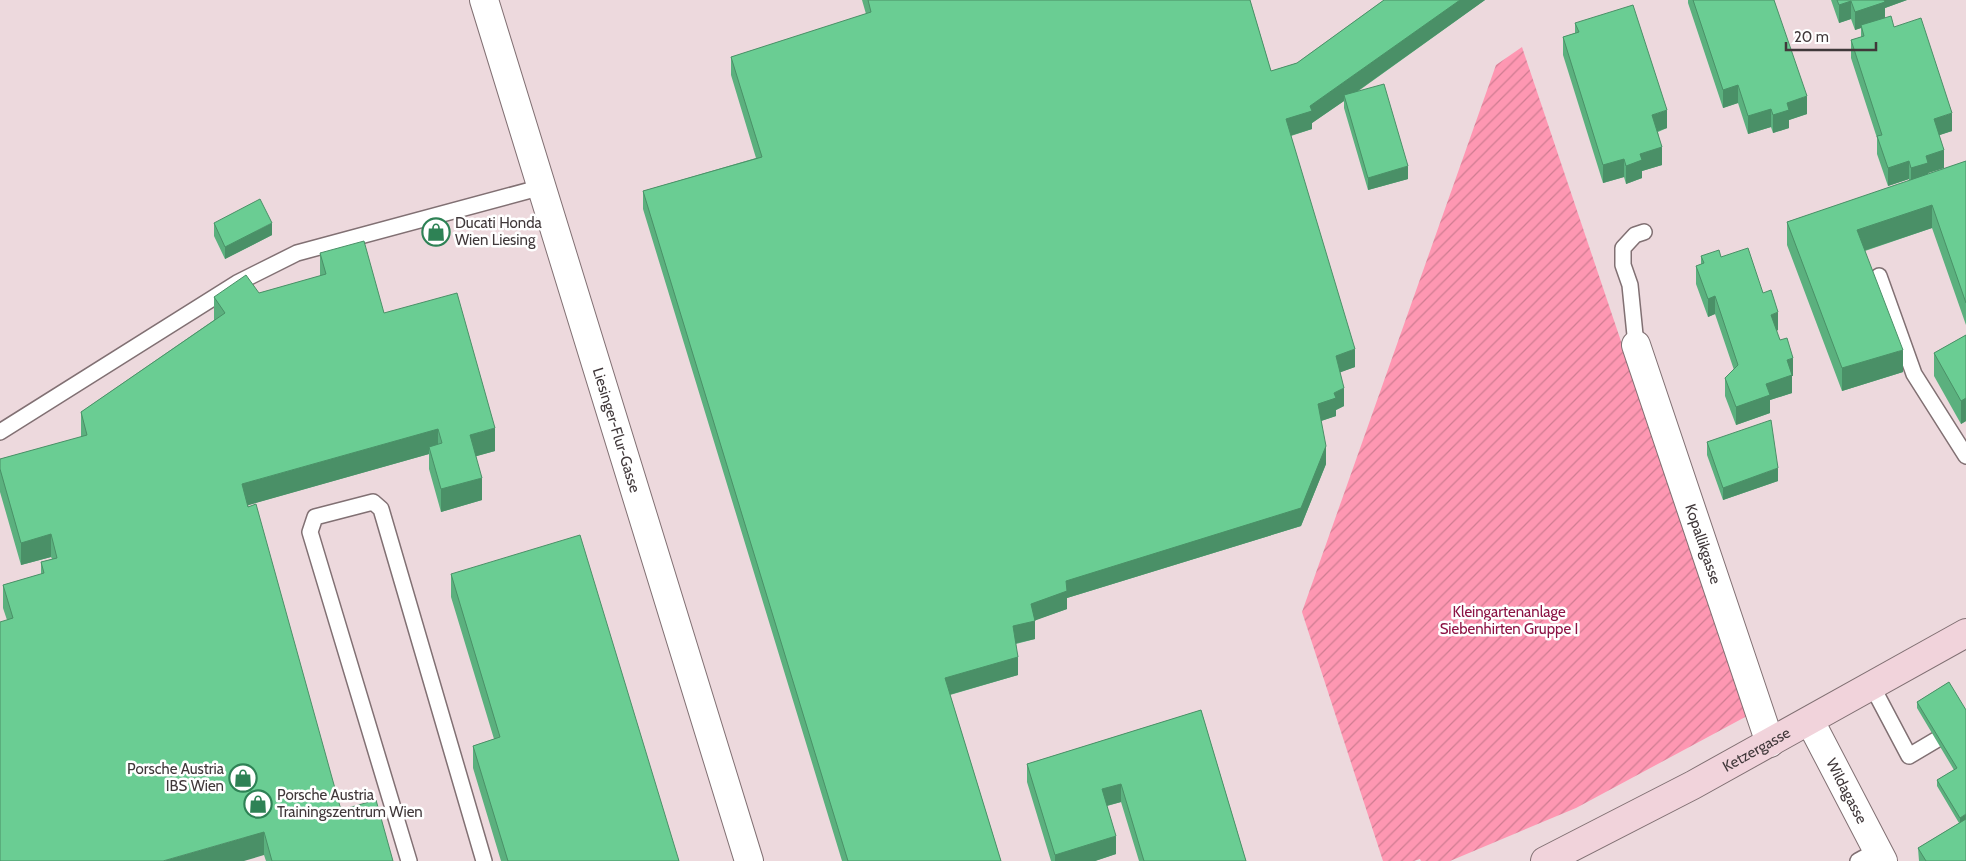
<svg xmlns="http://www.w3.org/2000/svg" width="1966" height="861" font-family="Cabin,sans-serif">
<defs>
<pattern id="garden-furrows" width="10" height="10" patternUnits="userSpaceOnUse" patternTransform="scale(1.25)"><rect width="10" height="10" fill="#fe97b2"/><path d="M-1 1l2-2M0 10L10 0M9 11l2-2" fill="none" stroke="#cf7c92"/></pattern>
</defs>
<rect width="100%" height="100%" fill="#edd9dd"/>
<path fill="url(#garden-furrows)" d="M1522,47l225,669 -171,92 -126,53h-29l-1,-2 -6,2h-31l-81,-249 194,-547z"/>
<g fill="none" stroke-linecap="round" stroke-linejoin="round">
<g stroke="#817073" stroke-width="18">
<path id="lane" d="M1879,276l35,98 52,82
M1636,345l-6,-60 -7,-20v-17l12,-13 9,-3
M0,432l237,-149 60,-30 245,-66
M1872,686l37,70 27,-16
M409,861l-99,-329 5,-15 58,-15 8,7 103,352
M1858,861l20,-11"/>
</g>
<g stroke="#817073" stroke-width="30">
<g id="street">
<path id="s1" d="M484,0l265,861"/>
<path id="s2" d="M1636,345l134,398"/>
<path id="s3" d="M1810,721l73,140"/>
</g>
</g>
<g stroke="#817073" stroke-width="30">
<g id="secondary">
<path id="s4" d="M1545,861l148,-76 273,-152"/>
</g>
</g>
<use href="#lane" stroke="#fff" stroke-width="15"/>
<use href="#street" stroke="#fff" stroke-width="28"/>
<use href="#secondary" stroke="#f1d3db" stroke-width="28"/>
</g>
<path fill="#5bb07e" d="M862,0h388l21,71 26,-8 87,-63h101l-128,92 51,87 -40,11 -24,-82v-7l-32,22v6l-21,7 64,231 -15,5 4,34 -8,4v6l-15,5 5,43 -25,62 -234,72v11l-32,11v19l-19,5 2,31 -68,20 51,166h-159l-199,-652v-18l113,-33 -25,-83v-18l135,-43z
M1688,0h86l33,114 -18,6v8l-16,5 -2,-6 -23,7 -10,-31 -15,5 -35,-105z
M1831,0h76l-22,8v10l9,9 58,104 -13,4 5,33 -16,5v1l38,-13v164l-34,-97 -67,23 38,121 -61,19 -55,-146v-23l122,-41v-2l-21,7 -11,-32v-16l-26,-80v-18l10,-3v-9l-6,2 -4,-11 -12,4z
M1575,23l92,105 -9,4 4,33 -20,6v7l-16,6 -2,-7 -21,6 -40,-128v-18l12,-4z
M214,223l58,12 -47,24 -11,-23z
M320,253l64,60 111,138 -19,5 6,44 -41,12 -12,-43v-15l-181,51 93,305 52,51h-127l-2,-6 -257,-235 -4,-12v-23l38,-11v-12l11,-3 -1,-2 -30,8 -21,-73v-33l81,-22v-25l133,-92v-23l45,-4 61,-17z
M1701,256l20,1 42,36 15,37 -2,1 17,45h-1v17l-22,7v13l-34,12 -11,-29v-18l9,-8 -19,-56 -7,3 -12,-33v-18l5,-2z
M1966,335v86l-5,3 -27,-48v-23z
M1707,442l71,39 -55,19 -16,-45z
M451,574l228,287h-178l-28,-93v-22l21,-7 -43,-142z
M1949,682l17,179h-47l-1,-13 41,-25 -22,-37v-6l17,-10 -37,-62v-6z
M1201,710l45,151h-107l-18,-59 -14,4 9,48 -21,7h-44l-24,-79v-18z"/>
<path fill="#4a9067" d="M1460,0h25l-140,100 -1,-5v6l-32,22v6l-26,8v-18l24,-13z
M1881,0h26l-22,8v12l-24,5v3l-6,2v-18z
M1851,1v18l-12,4v-18z
M1738,85v18l-15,5v-18z
M1807,96v18l-18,6v8l-16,5v-18l14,-12z
M1771,109v18l-23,7v-18z
M1667,110v18l-15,5v-18z
M1952,113v18l-18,6v-18z
M1662,147v18l-20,6v7l-16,6v-18l14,-12z
M1944,150v18l-16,5v8l-17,5v-18l15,-12z
M1624,159v18l-21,6v-18z
M1909,161v18l-21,7v-18z
M1408,166v13l-40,11v-12z
M1932,205v23l-75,25v-23z
M272,223v12l-47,24v-12z
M1715,296v18l-7,3v-18z
M1778,312v18l-7,3v-18z
M1355,349v18l-19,7v-18z
M1903,350v22l-61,19v-23z
M1793,358v18h-1v17l-22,7v13l-34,12v-18l30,-23 21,-24z
M1344,388v18l-8,4v6l-18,6v-18l16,-11z
M1966,398v23l-5,3v-23z
M495,428v23l-25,7v-23z
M438,429v23l-9,-5v7l-187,53v-23z
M1326,446v18l-25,62 -234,72v11l-36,13v-18l35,-23z
M1778,468v13l-55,19v-12z
M482,478v22l-41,12v-23z
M51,534v23l-30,8v-22z
M1035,621v18l-22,5v-18z
M1018,657v18l-73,21v-18z
M1121,784v18l-19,5v-18z
M1966,814v7l-6,3v-6z
M264,832v23l-20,6h-81z
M1116,836v18l-21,7h-40v-6z"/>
<path fill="#6acd93" stroke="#4a9067" d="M868,0h382l21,71 26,-8 87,-63h76l-150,106 2,5 -26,8 69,230 -19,7 8,32 -10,5 2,5 -18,6 8,42 -25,62 -235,73 1,10 -36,13 4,17 -22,5 5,31 -73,21 56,183h-153l-205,-670 119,-34 -31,-100 140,-45z
M1693,0h81l33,96 -20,7 2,7 -16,5 -2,-6 -23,7 -10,-31 -15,5z
M1837,0h47l1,2 -30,10 -4,-11 -12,4z
M1633,5l34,105 -15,5 10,32 -22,7 2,6 -16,6 -2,-7 -21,6 -40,-128 16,-5 -4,-9z
M1891,16l3,11 27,-9 31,95 -18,6 10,31 -18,6 2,7 -17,5 -2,-7 -21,7 -11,-32 5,-1 -31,-95 13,-4 -3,-11z
M1384,84l24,82 -40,12 -24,-83z
M1966,161v142l-34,-98 -75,25 46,120 -61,18 -55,-146z
M260,199l12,24 -47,24 -11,-24z
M364,241l20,72 73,-20 38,135 -25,7 12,43 -41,11 -12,-42 13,-4 -4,-14 -196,55 6,23 8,-3 85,306 35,-10 17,61h-121l-8,-29 -101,29h-163v-239l13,-4 -10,-33 41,-12 -3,-11 16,-4 -6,-24 -30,9 -21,-74v-10l87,-24 -6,-23 144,-99 -11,-16 32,-22 13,18 67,-19 -6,-21z
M1748,248l15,45 8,-3 7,22 -7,3 9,25 7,-2 6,20 -6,2 5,15 -26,9 4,11 -34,12 -11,-29 13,-13 -23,-69 -7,3 -12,-33 8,-3 -3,-7 18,-6 2,7z
M1966,335v63l-5,3 -27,-48z
M1771,420l7,48 -55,20 -16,-46z
M580,535l99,326h-171l-35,-115 27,-9 -49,-163z
M1949,682l17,28v104l-6,4 -23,-38 20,-12 -40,-66z
M1201,710l45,151h-102l-23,-77 -19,5 14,47 -61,19 -28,-91z
M1966,819v42h-40l-8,-13z"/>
<defs>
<g id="shop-ring" transform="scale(1.4375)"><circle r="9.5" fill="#fff" stroke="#2e8255" stroke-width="1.5"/><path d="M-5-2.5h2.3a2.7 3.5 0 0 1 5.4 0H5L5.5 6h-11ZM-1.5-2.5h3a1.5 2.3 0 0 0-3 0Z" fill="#2e8255"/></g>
</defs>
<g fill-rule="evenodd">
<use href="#shop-ring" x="436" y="232"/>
<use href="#shop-ring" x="243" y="778"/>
<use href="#shop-ring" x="258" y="804"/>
</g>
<g text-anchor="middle" stroke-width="5" stroke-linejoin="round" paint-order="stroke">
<g font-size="15" fill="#40383a" stroke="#fff" text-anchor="start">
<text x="455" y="228">Ducati Honda<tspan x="455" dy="17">Wien Liesing</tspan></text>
<text x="224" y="774" text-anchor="end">Porsche Austria<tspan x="224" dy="17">IBS Wien</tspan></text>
<text x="277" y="800">Porsche Austria<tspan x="277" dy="17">Trainingszentrum Wien</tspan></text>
</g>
<g font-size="15" fill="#40383a" stroke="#fff">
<text dy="5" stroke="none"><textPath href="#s1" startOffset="450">Liesinger-Flur-Gasse</textPath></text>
<text dy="5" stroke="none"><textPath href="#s2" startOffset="210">Kopallikgasse</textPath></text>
<text dy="5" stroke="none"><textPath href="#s4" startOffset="239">Ketzergasse</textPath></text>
<text dy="5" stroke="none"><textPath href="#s3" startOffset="79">Wildagasse</textPath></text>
</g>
<g font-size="15" fill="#8c1344" stroke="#fff">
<text x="1509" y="617">Kleingartenanlage<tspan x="1509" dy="17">Siebenhirten Gruppe I</tspan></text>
</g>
</g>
<path d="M1786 42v8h90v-8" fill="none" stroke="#40383a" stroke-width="2.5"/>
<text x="1794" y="42" font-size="15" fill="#40383a" stroke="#ffffff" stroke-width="4" paint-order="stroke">20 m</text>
</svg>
